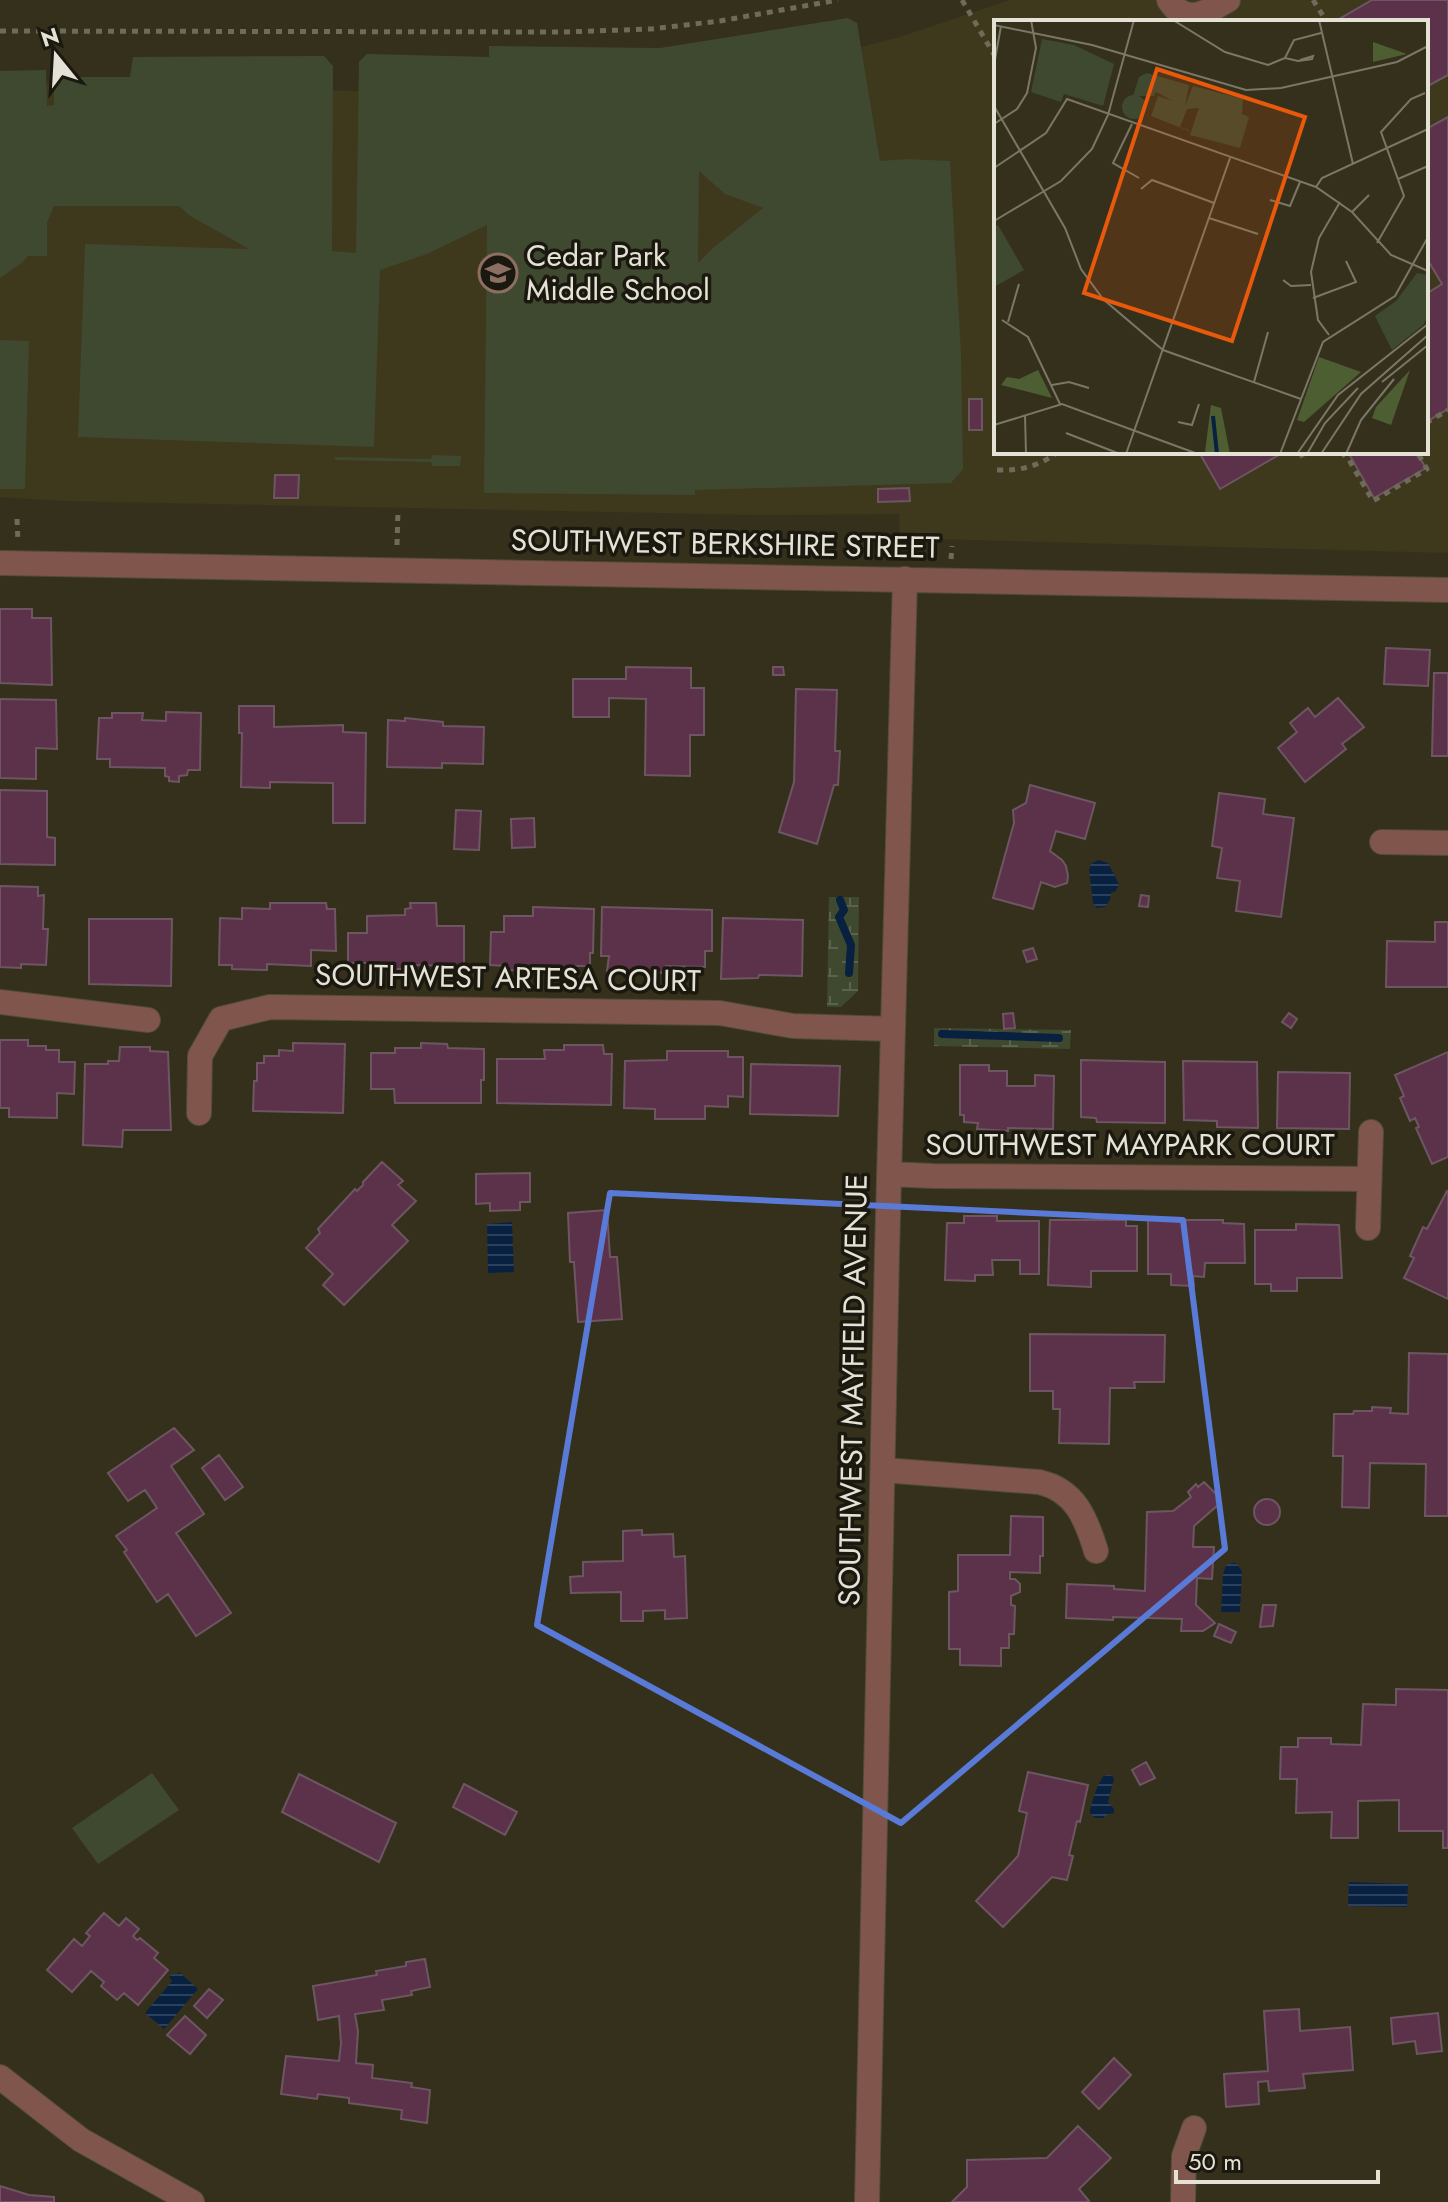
<svg xmlns="http://www.w3.org/2000/svg" width="1448" height="2202" font-family="Jost,sans-serif">
<defs>
<pattern id="wetland-marsh" width="20" height="14" patternUnits="userSpaceOnUse" patternTransform="scale(2)"><rect width="20" height="14" fill="#3f4930"/><path d="M1 5h8M5 5V1M11 12h8M15 12V8" fill="none" stroke="#5b634d"/></pattern>
<pattern id="water-rules" width="6" height="5" patternUnits="userSpaceOnUse" patternTransform="scale(2)"><rect width="6" height="5" fill="#092141"/><path d="M0 2.5h6" fill="none" stroke="#2d415c"/></pattern>
</defs>
<rect width="100%" height="100%" fill="#35301c"/>
<path fill="#3e381c" fill-rule="evenodd" d="M1010,0h438v553l-548,-15 -1,-24 -138,1 -698,-14 -63,-4v-415l516,13 273,-30 111,-28zM996,22h430v430h-430z"/>
<path fill="url(#wetland-marsh)" d="M829,897h30l-1,94 -17,16h-14z
M934,1028l137,2 -1,19 -136,-3z"/>
<path fill="#3f4930" fill-rule="evenodd" d="M848,18l9,5 23,138 28,-2 42,2 11,192 2,116 -12,14 -256,7v5l-211,-2 3,-268 -60,29 -47,16 -6,177 -296,-10 7,-193 164,5 -59,-33 -11,-10h-125l-7,17v33h-19l-6,7 -22,15v-207l46,-1 1,36 7,-1v-28h76l3,-20 191,-1 9,10 -1,185 24,2 3,-191 8,-8 122,3v-11l171,2zM699,171l26,23 38,14 -50,40 -15,15z
M0,340l29,1 -4,148h-25z
M432,455l29,1 -1,10h-28l-1,-4 -96,-2v-3l96,2z
M152,1773l27,37 -81,54 -26,-36z"/>
<path fill="url(#water-rules)" d="M1099,860l9,3 11,21 -3,7 -5,2 -1,7 -5,7 -8,1 -4,-5 -4,-34 3,-6z
M512,1222l2,50 -26,1 -1,-49z
M1232,1563h4l6,8 -2,41h-19l2,-38 3,-9z
M1111,1775l3,4 -6,23 6,7v4l-8,2 -3,3h-8l-5,-5c0,-7 9,-34 14,-37 2,-1 5,-1 7,-1z
M1349,1882l59,2 -1,23 -59,-1z
M179,1972l19,17 -34,40 -19,-16 27,-32 -3,-4 4,-4 3,2z"/>
<g fill="none" stroke-linecap="round" stroke-linejoin="round">
<path stroke="#092141" stroke-width="8" d="M840,900l4,10 -5,7 12,28 -2,28
M942,1034l117,4"/>
</g>
<path fill="#5b3249" stroke="#6d5662" stroke-width="2" d="M1372,0h76v75l-22,12v-65h-92z
M1448,117v292l-22,13v-128l16,-10 -16,-27v-128z
M969,399h13v31h-13z
M1199,452h85l-64,37z
M1348,452h68l10,16 -52,30z
M275,475h24l-1,23h-24z
M909,488l1,13 -32,1v-13z
M0,609h32v9h19l1,67 -52,-2z
M1386,648l44,2 -2,36 -44,-2z
M626,667l65,1v20h13v47h-14v41l-45,-1 1,-76 -37,-1v19h-36v-38h53z
M773,667h10l1,8h-11z
M1434,673h14v83h-16z
M796,689l41,1 -2,61h5l-2,34h-4l-17,59 -38,-12 15,-50z
M1338,698l26,29 -22,17 4,5 -41,33 -27,-34 19,-16 -7,-9 18,-15 7,9z
M0,699l56,1 1,49 -21,-1v31l-36,-1z
M239,706h35v21l69,-2v7l23,1 -1,90h-32v-40l-63,-1v6l-29,-1 1,-54h-3z
M166,712l35,1 -1,57h-12l-1,5 -8,1v6l-10,-1v-4l-4,-1v-8l-55,-1v-8h-13l2,-41h13v-5h31l-1,7 24,1z
M405,718l38,4v4l41,1 -1,37 -41,-1v5l-55,-1 1,-47 17,1z
M1030,785l65,18 -10,36 -29,-8 -6,20 12,9 4,6 2,10 -1,7 -12,4 -14,-5 -8,27 -40,-11 21,-75 -1,-13 13,-7z
M0,790l47,1v46l8,1v27l-55,-1z
M1219,793l46,6 -2,15 31,4 -13,99 -45,-6 4,-30 -23,-3 5,-30 -10,-2z
M456,810l25,1 -2,39 -25,-1z
M534,818l1,29 -23,1 -1,-29z
M0,886l38,1v9l6,-1 -1,34h5l-2,36 -25,-1v4l-21,-1z
M1141,895l8,1 -1,11 -9,-1z
M270,903h56l1,6h8l1,42 -25,-1v16l-44,-2v6l-35,-1v-4h-13l1,-47 22,1v-11l28,1z
M410,903h26l1,23h27v40l-52,-1v4h-42v-6h-22v-30h19v-17l38,-1v-6l6,-1z
M533,907l61,2 -1,44h-3v13h-23v3l-37,-1 -1,3 -21,-1v-4l-18,-1 1,-33h13v-16h29z
M602,907l110,3v41h-7v16l-39,-1 1,7 -60,-2 2,-15h-8z
M723,918l80,2 -1,56 -43,-1 -1,3 -37,1z
M89,919h83l-1,67 -82,-2z
M1435,922h13v65h-62l1,-46 48,1z
M1033,948l4,11 -10,3 -4,-11z
M1013,1013l2,15 -11,1 -1,-15z
M1289,1013l8,6 -6,9 -9,-6z
M0,1040h28v6h18v4h13v12h16l-1,32 -17,-1v25l-48,-1v-9h-9z
M293,1043l52,1 -2,69 -90,-2 1,-30h3v-18h7v-7h15v-6l14,1z
M421,1043l26,1 1,4 36,1v31h-3v23h-86l-1,-14h-23v-36h24v-5h26z
M564,1045h39l1,9h8l-1,51 -114,-2v-44h48l-1,-9h20z
M120,1047h30v4l18,1 3,78h-48l-1,17 -39,-2 2,-81h23v-3h11z
M667,1051h61v6h15v40l-15,-1v11l-23,-1v13h-50v-10l-31,-1 1,-47 42,-1z
M1448,1052v105l-16,7 -16,-36 3,-1 -4,-9 -5,3 -10,-23 4,-2 -9,-21z
M1081,1060l84,2v61l-68,-1 -1,-4 -15,-1z
M1183,1061l74,1 1,66 -41,-1v-6l-33,-1z
M751,1064l89,2 -2,50 -88,-2z
M960,1065h29v6h18v15h28v-11l19,1 -1,53 -45,-1v3l-31,-2 1,-6 -14,-1v-7h-4z
M1278,1072l72,1 -1,56 -72,-1z
M382,1162l21,19 -5,4 18,16 -24,24 16,16 -64,64 -21,-20 10,-11 -27,-26 14,-15 -2,-4 37,-40 2,2 6,-6v-3z
M530,1173v29h-10v8l-30,1v-8l-14,1v-30z
M1447,1191l1,1v107l-44,-21 10,-20 -4,-2 13,-29 4,2z
M607,1210l3,47h7l5,62 -44,3 -4,-60h-4l-2,-49z
M964,1216h33v5h42v53h-19v-14h-28l1,15h-18v6l-30,-1 2,-57h17z
M1050,1220h76v6h11v45h-46v16l-43,-2z
M1148,1220h75v3l21,1 1,39h-40l-1,14 -11,-1 1,10 -23,-1v-11h-23z
M1296,1224l43,1 3,53h-45v13h-26v-7h-16v-54h41z
M1030,1334l135,1 -1,47h-30l1,6h-25l-1,56 -50,-1 1,-34h-7v-18h-23z
M1409,1353l39,1v162h-23l1,-52 -56,-1 -1,45 -27,-1 1,-51h-10l1,-42h19l1,-3h18v-4l19,1 -1,5 18,1z
M174,1428l20,22 -23,16 33,48 -28,19 55,80 -35,23 -28,-42 -11,8 -33,-50 3,-2 -11,-14 41,-28 -12,-18 -17,11 -20,-28z
M219,1455l24,32 -18,13 -23,-32z
M1204,1482l13,13 1,10 -24,21 -1,21h21l-2,32 -15,-1 -1,27 19,18 -12,8h-22l1,-12 -69,-2v3l-47,-2 1,-34 47,2v3l31,2 2,-79 26,-1 18,-14 -3,-5 8,-8 2,3z
M1254 1512a13 13 0 1 1 26 0a13 13 0 1 1-26 0Z
M1011,1516l32,1v39h-3v17l-30,-1v7h5l5,5v8l-9,4v9l4,1 -1,28h-5v14h-8v18l-41,-1v-16h-11v-57l9,-1v-36h52z
M642,1530v5l31,-1 1,23 11,-1 2,62 -22,1v-9l-22,1v10h-22v-29l-50,1 -1,-16 13,-1v-14l40,-1v-30z
M1263,1605h13l-3,21 -13,1z
M1219,1624l17,8 -5,11 -17,-7z
M1396,1689l52,1v158h-5v-17h-44v-31l-41,1v37h-27l1,-26 -36,1 1,-34h-17l1,-32h17v-9h33v6l30,1 2,-41 33,1z
M1146,1762l9,16 -15,7 -8,-15z
M1028,1772l60,13 -8,37 -3,-1 -8,34 4,1 -6,24 -15,-3 -49,50 -27,-26 42,-45 9,-43 -8,-2z
M299,1774l97,49 -17,39 -97,-50z
M464,1784l53,28 -12,23 -52,-28z
M104,1913l15,13 7,-8 13,11 -6,7 4,4 3,-2 18,15 -4,5 14,12 -30,35 -14,-12 -7,7 -16,-14 3,-4 -13,-11 -19,21 -25,-22 27,-31 8,7 8,-10 -4,-3z
M425,1959l5,28 -19,4 1,4 -30,5 2,10 -29,4 3,17 -2,32 17,2 -1,13 40,5 -1,4 19,3 -3,33 -26,-4 1,-9 -53,-7v-5l-31,-4 -1,5 -36,-5 5,-38 53,5 2,-18 -2,-27 -21,4 -5,-34 64,-11 -1,-4 30,-5v-4z
M209,1989l14,11 -16,18 -13,-12z
M1299,2009l1,22 50,-4 3,43 -50,4 2,14 -36,3 -1,-10 -10,1 1,22 -33,3 -2,-33 44,-3 -4,-60z
M1438,2013l4,38 -25,3 -2,-13 -22,3 -2,-26z
M185,2016l21,19 -16,19 -23,-19z
M1114,2058l17,17 -32,34 -17,-17z
M1078,2126l33,32 -32,31 10,12 -2,1h-135l15,-15v-27l80,-2z
M0,2186l29,9 25,2v5h-54z"/>
<g fill="none" stroke-linecap="round" stroke-linejoin="round">
<g stroke="#514c3a" stroke-width="26">
<path id="minor" d="M1169,0c17,27 38,12 59,0
M0,563l1448,27
M1382,842l66,1
M0,1002l148,18
M199,1113l1,-57 21,-37 49,-12 450,6 73,13 100,3
M889,1174l44,2 436,3
M1368,1228l3,-96
M883,1470l156,12c36,8 47,36 57,69
M0,2077l81,63 111,62
M867,2202l20,-949 18,-674
M1183,2202l1,-46 10,-28"/>
</g>
<path stroke="#6f6b5a" stroke-width="5" stroke-dasharray="6 6" stroke-linecap="butt" d="M962,0l34,58
M1313,0l14,22
M0,31l564,1 87,-3 69,-8 118,-21
M1426,423l22,-13
M1300,452l5,9
M1341,452l8,8 24,41 54,-32 -10,-17
M997,470c24,1 42,-4 61,-18
M17,519l1,23
M397,545l1,-35
M951,559l1,-13"/>
<use href="#minor" stroke="#7f554c" stroke-width="24"/>
</g>
<path fill="none" stroke="#597ad7" stroke-width="6" stroke-linejoin="round" d="M610,1193l573,27 42,329 -324,274 -364,-198z"/>
<defs>
<g id="school-ring" transform="scale(2)"><circle r="9.5" fill="#1a180f" stroke="#8d6e63" stroke-width="1.5"/><path d="M0-5L7-2L0 1L-7-2ZM-4 1L0 2.5L4 1V4Q0 6-4 4Z" fill="#8d6e63"/></g>
</defs>
<g fill-rule="evenodd">
<use href="#school-ring" x="498" y="273"/>
</g>
<g text-anchor="middle" stroke-width="7" stroke-linejoin="round" paint-order="stroke">
<g font-size="30" fill="#e4e2d5" stroke="#1a180f" text-anchor="start">
<text x="526" y="266">Cedar Park<tspan x="526" dy="34">Middle School</tspan></text>
</g>
<g font-size="30" fill="#e4e2d5" stroke="#1a180f">
<text transform="translate(725 544) rotate(1)" y="10">SOUTHWEST BERKSHIRE STREET</text>
<text transform="translate(508 978) rotate(1)" y="10">SOUTHWEST ARTESA COURT</text>
<text x="1130" y="1155">SOUTHWEST MAYPARK COURT</text>
<text transform="translate(853 1390) rotate(-89)" y="10">SOUTHWEST MAYFIELD AVENUE</text>
</g>
</g>
<g transform="translate(994 20)">
<rect width="434" height="434" fill="#35301c"/>
<path d="M379,22l34,12 -34,8zM325,337l42,15 -57,50 -7,-2zM44,350l14,28 -51,-13 6,-8 12,2zM416,350l-19,55 -19,-7 4,-11zM217,385l10,3 9,46 -25,-2z" fill="#4d5e33"/>
<path d="M48,19l32,6 40,19 -11,42 -39,-12 -3,8 -30,-10zM153,53l42,12 -4,21 8,-20 50,13 -1,15 7,3 -9,31 -50,-13 9,-27 -12,1 -7,18 9,3v1l-38,-15 7,-20 15,5 -17,-9 -2,4h-21l6,-19zM128 87a12 12 0 1 1 24 0a12 12 0 1 1-24 0ZM4,205l26,45 -30,17v-60zM423,253l11,2v38l-4,11 -32,26 -17,-34 21,-15z" fill="#3f4930"/>
<path fill="none" stroke="#092141" stroke-width="4" d="M219,396l4,38"/>
<path fill="none" stroke="#7b7766" stroke-width="2" d="M179,0l52,32 43,13 17,-7 9,-18 27,-7M325,0l34,144M0,5l98,20 154,45 35,-2 116,-26 31,-16M291,38l13,3 14,-2 1,-3 -13,4M0,45l7,-39M0,86l71,122 16,41 22,30 60,51 138,49M0,104l23,-15 10,-16 9,-45 -5,-28M138,104l-19,39 26,15M0,148l52,-35 21,-34 249,88 36,25 39,43 37,16M404,159l30,-13M322,167l6,-9 106,-49M147,169l11,-9 62,23M276,180l20,6 10,-24M358,192l17,-17M215,198l49,16M0,201l67,-40 31,-32 16,-34 26,-95M383,223l27,-47 -23,-64 30,-33 14,-6M289,260l8,6 20,-1M319,278l43,-16 -10,-21M8,300l26,17 32,67M14,302l11,-38M335,315l-11,-15 -7,-48 8,-34 21,-36M260,362l14,-50M388,362l46,-37M58,365l17,-3 20,6M31,395l1,39M184,402l14,3 7,-21M0,405l68,-21 136,50M72,413l54,21M132,434l104,-296M286,434l43,-112 72,-46 33,-59M303,434l41,-59 90,-71M313,434l18,-31 33,-35M327,434l40,-60 67,-59M352,434l15,-34 33,-41"/>
<path fill="#e8590c" fill-opacity="0.15" stroke="#e8590c" stroke-width="4" d="M163,49l148,48 -73,224 -148,-48z"/>
<rect width="434" height="434" fill="none" stroke="#e4e2d5" stroke-width="4"/>
</g>
<g transform="translate(56 56) rotate(342)" stroke="#1a180f" stroke-width="6" paint-order="stroke">
<path d="M0-6L14 30L0 20L-14 30Z" fill="#e4e2d5"/>
<text y="-12" font-size="22" font-weight="bold" text-anchor="middle" fill="#e4e2d5">N</text>
</g>
<path d="M1176 2170v12h202v-12" fill="none" stroke="#e4e2d5" stroke-width="4"/>
<text x="1188" y="2170" font-size="24" fill="#e4e2d5" stroke="#1a180f" stroke-width="6" paint-order="stroke">50 m</text>
</svg>
